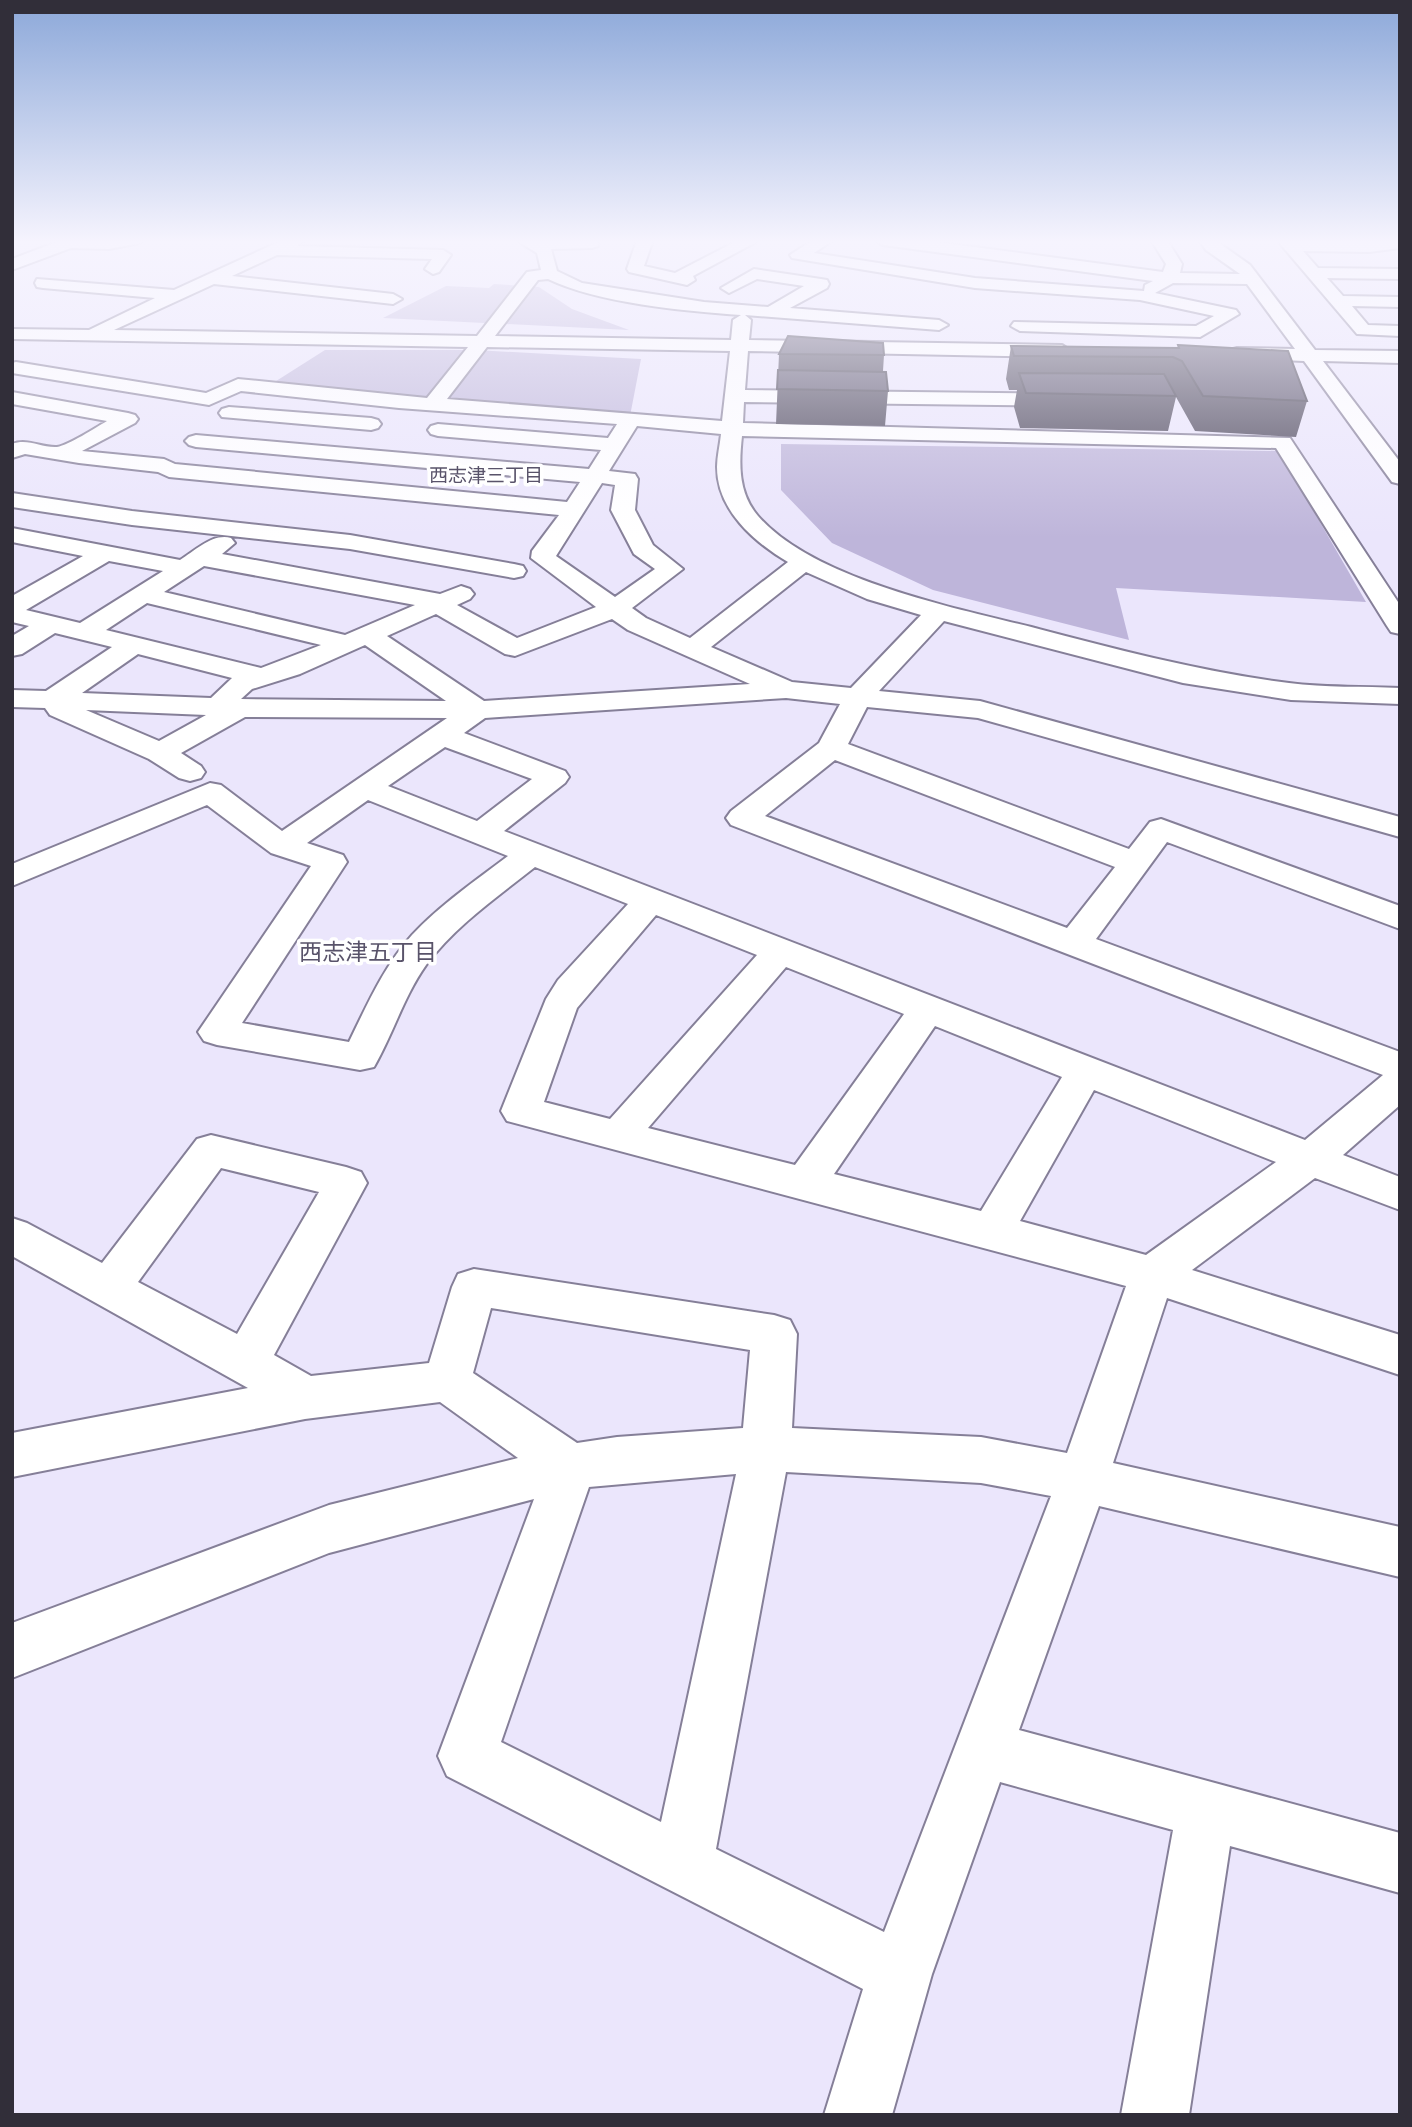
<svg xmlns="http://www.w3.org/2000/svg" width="1412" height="2127" font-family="Jost,'Noto Sans JP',sans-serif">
<rect width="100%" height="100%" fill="#ebe6fc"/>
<path fill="#beb5da" d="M494,284l45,3 33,22 57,21 -246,-12 63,-32 43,2z
M325,350h150l166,9 -11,57 -357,-33z
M781,444l498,7 87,151 -250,-14 13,52 -196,-50 -101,-47 -51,-53z"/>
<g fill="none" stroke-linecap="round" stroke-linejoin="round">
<g stroke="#857f98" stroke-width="4">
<path id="minor" d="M62,240h81l-3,3 -31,6 -38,-1 -59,22v-11z
M283,240h22l-8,6 146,4 8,5 -12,17 -6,2 -8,-5 7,-10 -155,-4 -45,21 161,18 9,5 -9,5 -179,-20 -100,46 363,6 50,-64 14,-2 -4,-17 -21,-13h82v6l-6,2 -41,1 6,22 25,12 122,19 64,5 36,-21 -47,-7 -28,14 -8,-5 33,-19 67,10 6,1 2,4 -2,4 -37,20 149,12 9,5 -9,5 -194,-15 6,5 -2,20 313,5 9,6 -9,6 -314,-6 -3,39 324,4 7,2 3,4 -3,4 -7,2 -325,-4 -1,21 547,15 110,167v29l-9,-2 -4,-6 -111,-178 -534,-12c-3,28 -4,57 16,80 56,64 197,92 277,112 84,22 167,44 254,55 36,5 74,3 111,5v16l-109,-4 -108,-17 -239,-62 -65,70 101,10 420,116v20l-422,-119 -111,-11 -19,37 281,105 21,-27 11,-3 239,87v23l-233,-87 -71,97 304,113v53l-57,50 57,22v33l-85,-32 -123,92 208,65v40l-233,-77 -54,165 287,64v50l-301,-71 -80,224 381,103v60l-170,-47 -41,269h-68l52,-285 -173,-48 -68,192 -40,141h-68l39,-126 -416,-213 -9,-20 96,-257 -205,54 -317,125v-55l317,-118 189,-47 -78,-56 -135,17 -293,58v-44l236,-45 -236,-132v-38l15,5 75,40 95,-124 14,-4 135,32 15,5 6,11 -93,172 37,21 118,-13 23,-76 6,-13 16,-5 300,46 16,5 7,14 -5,94 189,9 86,16 59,-167 -619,-165 -6,-10 45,-112 12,-19 70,-76 -93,-37c-38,30 -80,59 -109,98 -22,31 -33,69 -52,102l-14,3 -143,-25 -13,-4 -6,-9 113,-166 -40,-13 -64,-48 -195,81v-22l198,-81 11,2 61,46 165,-113 -202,-1 -64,36 20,13 4,6 -4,6 -11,3 -11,-3 -30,-19 -99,-44 -5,-7 -33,-1v-17l34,1 66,-44 -57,-14 -33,21 -10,2v-20l17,-10 -17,-4v-26l71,-40 -71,-14v-14l168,32c16,-10 33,-27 51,-22l4,5 -13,11 218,40 21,-8 9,3 4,5 -4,5 -13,6 60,33 79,-31 -65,-49 1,-7 27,-36 -390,-38 -11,-5 -79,-9 -54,-9 -13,4v-14c16,-6 29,4 45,3 12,-2 38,-19 50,-26l-95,-17v-12l116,21 7,2 3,4 -3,4 -53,28 82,8 11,5 392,38 13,-20 -384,-35 -7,-2 -4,-4 4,-4 7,-2 393,34 12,-19 -163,-14 -7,-2 -3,-4 3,-4 7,-2 170,14 9,-14 -218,-16 -158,-17 -32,14 -197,-32v-10l4,-1 190,31 32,-14 189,19 41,-51 -456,-8v-10l77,1 66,-32 -112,-10 -6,-1 -2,-4 2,-4 137,11zM548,279c50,24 136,32 193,36l-8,5 -2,20 -236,-4 43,-56zM487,347l243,4 -8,70 -275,-22zM637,426l84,8c-1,11 -4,22 -4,33 0,43 37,75 71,95l-98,76 -44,-20 -14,-10 51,-39 -30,-24 -18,-35 3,-31 -3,-5 -26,-3zM602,483l13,2 -4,25 23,44 21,15 -40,28 -59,-41zM109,561l54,10 -83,52 -54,-13zM204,566l211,39 -70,30 -181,-43zM806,572l61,27 54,16 -70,73 -59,-6 -81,-35zM147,603l174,42 -60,23 -155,-38zM436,614l69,40 10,2 97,-37 16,11 122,54 -266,17 -97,-65zM365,645l81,56 -205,-2 11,-10 48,-15zM138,654l94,24 -21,20 -129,-5zM786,698l54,6 -21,39 -88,68 -5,7 5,7 652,250 -78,65 -801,-309 61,-48 4,-6 -4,-6 -101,-38 21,-15zM86,710l120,5 -47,26zM445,747l87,32 -55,42 -89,-35zM835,760l280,107 -48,61 -302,-112zM368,800l140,56c-33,25 -68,49 -96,79 -28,31 -45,70 -63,107l-107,-19 105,-161 -4,-7 -36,-12zM656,915l101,40 -147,164 -66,-17 33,-94zM786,967l118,47 -109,151 -147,-37zM935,1026l127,51 -81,134 -147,-37zM1094,1090l182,72 -130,93 -126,-34zM221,1168l98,24 -82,142 -99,-52zM491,1308l259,42 -7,78 -126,9 -40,6 -104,-70zM786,1472l195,11 70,13 -167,436 -168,-83zM736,1474l-75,348 -160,-80 88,-255z
M637,240h16l-9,26 31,7 58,-30 -3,-3 26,2 -63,34 2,4 -8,5 -58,-13 -2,-3z
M813,240h20l-19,13 161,25 169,13 1,-6 8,-4 -270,-36 -8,-5h46l242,32 3,-8 -15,-24h16l15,24 -2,9 60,1 -34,-24 -7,-10h16l35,25 65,85 85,1v12l-77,-2 77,101v22l-8,-2 -88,-121 -74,-3 -2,-4 2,-4 7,-2 58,1 -48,-65 -74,-1 -18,10 81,17 3,4 -39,23 -180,-6 -9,-5 3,-4 182,4 18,-10 -74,-16 -165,-12 -183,-30 -2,-3z
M1277,240h123v8l-31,4 -66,-1 15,17 82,1v10l-73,-1 16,18 57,1v10l-48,-1 16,19 32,1v10l-43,-2z
M229,407l142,11 7,2 3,4 -3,4 -7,2 -149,-13 -3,-4 3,-4z
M12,493l120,18 218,24 164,29 9,2 3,5 -3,5 -9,2 -164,-29 -218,-24 -120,-18z"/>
</g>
<use href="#minor" fill="#fff" fill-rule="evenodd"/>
</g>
<path fill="#4b465a" d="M1178,345l129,56 -11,36 -101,-6 -19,-34 -8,34 -148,-3 -6,-21 3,-17h-8l-3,-11 5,-33 167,2z
M779,354l105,1 -1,16 5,20 -3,35 -109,-2z"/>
<path fill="#575169" stroke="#3d394a" stroke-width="2" d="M788,336l95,7 1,12 -105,-1z
M1178,345l110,6 19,50 -104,-5 -21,-35 -9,-4 -159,-1 -3,-10 168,2z
M778,370l108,2 2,19 -111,-2z
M1019,373l145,1 12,22 -150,-3z"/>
<linearGradient id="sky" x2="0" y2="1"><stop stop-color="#8ca8d9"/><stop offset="0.45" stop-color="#f6f4fe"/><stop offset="1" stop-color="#f6f4fe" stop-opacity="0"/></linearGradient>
<rect width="1412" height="538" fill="url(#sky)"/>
<g text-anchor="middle" stroke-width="7" stroke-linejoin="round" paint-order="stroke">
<g font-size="19" fill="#59536a" stroke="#fff">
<text x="486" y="482">西志津三丁目</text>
</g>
<g font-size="23" fill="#59536a" stroke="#fff">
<text x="368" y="960">西志津五丁目</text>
</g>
</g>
<rect width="1412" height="2127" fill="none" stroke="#312e39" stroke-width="28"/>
</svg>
